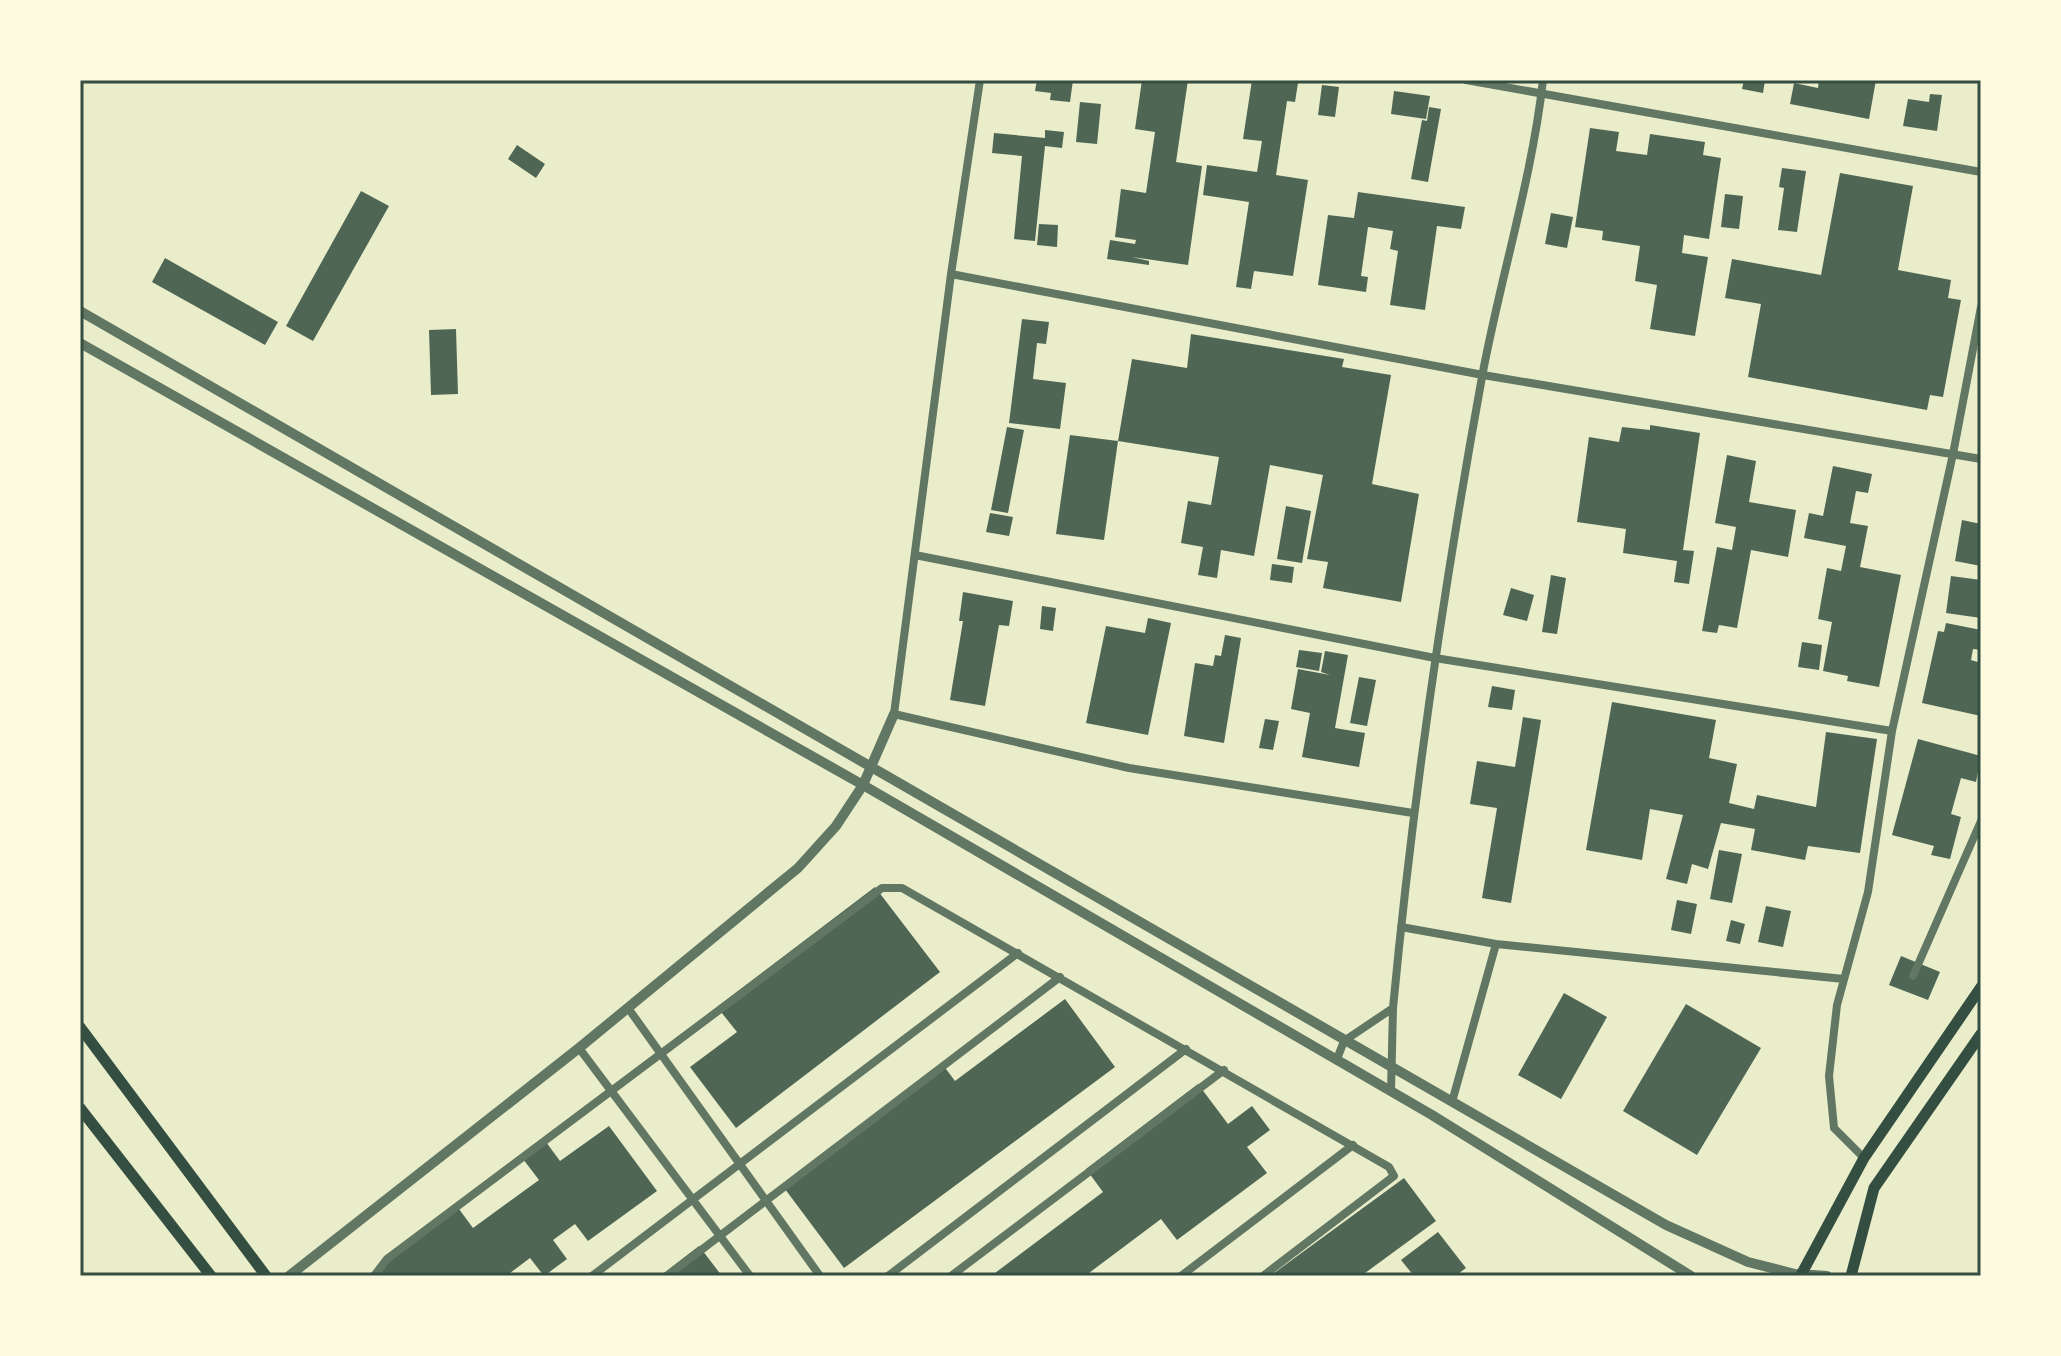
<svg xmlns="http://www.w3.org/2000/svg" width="2061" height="1356" font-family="'Space Grotesk',sans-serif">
<rect width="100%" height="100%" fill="#e9edc9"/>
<path fill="#4f6655" d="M1037,80h36l-3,22 -20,-2 1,-7 -16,-2z
M1142,80h46l-12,82 26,4 -14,99 -56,-8 17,4v4l-42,-6 3,-19 25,4 1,-4 -21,-3 6,-48 25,4 9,-61 -20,-3z
M1252,80l46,3 -3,19 -8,-1 -11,74 32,5 -15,96 -39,-5 -3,18 -15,-2 13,-85 -46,-7 4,-30 50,7 5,-31 -19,-2z
M1744,80h21l-2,13 -21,-4z
M1819,80h57l-7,39 -79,-15 4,-21 24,5z
M1322,85l17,2 -4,30 -17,-2z
M1394,91l36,5 -4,23 -35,-5z
M1930,94l12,1 -5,36 -34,-5 5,-27 21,3z
M1080,102l21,2 -4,40 -21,-2z
M1429,107l12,2 -13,73 -17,-3 11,-59 5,1z
M1590,128l29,4 -3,19 31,4 3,-21 55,8 -2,13 18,3 -12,81 -25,-4 -2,18 26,4 -13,79 -45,-7 7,-44 -22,-4 5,-35 -38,-6 1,-9 -28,-4z
M1045,130l19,2 -2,16 -17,-2 -10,95 -21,-2 8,-83 -30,-3 2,-20 51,5z
M517,145l28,19 -9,14 -28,-19z
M1782,168l24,3 -9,61 -19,-2 6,-42 -5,-1z
M1840,173l73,13 -15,84 53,10 -3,18 13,2 -18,97 -13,-2 -3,15 -179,-33 13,-73 -36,-6 7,-39 89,16z
M361,191l28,15 -76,135 -27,-15z
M1358,192l107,15 -4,22 -24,-3 -12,84 -35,-5 8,-54 -8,-2 3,-18 -25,-4 -7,49 7,1 -2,15 -48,-7 10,-70 26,3z
M1725,194l18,2 -4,33 -18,-2z
M1551,213l22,4 -6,31 -22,-4z
M1039,224l19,1 -1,22 -20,-2z
M165,258l113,64 -13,23 -113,-63z
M1022,319l27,3 -3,22 -9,-1 -4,36 33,4 -6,46 -51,-6z
M456,329l2,65 -27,1 -2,-65z
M1191,334l153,25 -2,8 49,8 -19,109 47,10 -18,108 -78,-14 5,-26 -21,-3 16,-84 -53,-10 -16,91 -33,-6 -4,28 -19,-3 5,-28 -22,-4 7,-42 23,4 8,-48 -101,-16 -14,99 -48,-6 14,-99 48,6 14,-82 55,9z
M1650,425l50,8 -17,117 11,1 -5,33 -15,-2 3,-21 -54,-8 3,-24 -49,-7 12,-85 30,5 3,-15 28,3z
M1007,427l17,3 -16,83 -17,-3z
M1727,455l29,6 -7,41 47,8 -8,47 -37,-7 -14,78 -18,-3 -2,8 -15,-2 15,-84 15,3 4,-23 -21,-4z
M1833,466l39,8 -4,19 -12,-2 -6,32 18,3 -8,41 41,8 -22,112 -32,-6 1,-5 -25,-5 9,-49 -14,-3 9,-51 14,3 5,-25 -42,-8 5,-25 14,3z
M1286,506l25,5 -9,52 -25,-4z
M990,513l23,4 -4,19 -23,-4z
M1962,520l19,4v42l-26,-5z
M1272,564l22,3 -2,16 -22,-3z
M1551,575l15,3 -9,56 -15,-2z
M1951,576l30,4v38l-35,-5z
M1511,588l23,7 -7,26 -24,-6z
M963,592l50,9 -4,25 -10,-1 -14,81 -35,-6 13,-79h-4z
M1042,606l14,2 -3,23 -13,-2z
M1148,618l23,5 -23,112 -62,-12 20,-97 39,7z
M1946,623l35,7v20l-8,-1 -2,11 10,3 -3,26 3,1v26l-59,-13 16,-72 6,1z
M1225,635l16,3 -17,105 -40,-7 11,-73 18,3 2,-11 6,1z
M1802,642l20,3 -3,25 -21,-3z
M1299,650l23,3 -3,18 -23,-4z
M1325,651l23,4 -13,73 30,5 -6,34 -57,-10 8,-44 -19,-4 7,-40 32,6 -9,-3z
M1359,677l17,3 -9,46 -17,-3z
M1492,686l23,4 -3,20 -24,-3z
M1612,702l104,18 -7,38 28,6 -8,39 25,6 3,-14 59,12 10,-75 51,7 -17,114 -52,-7 -3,14 -54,-10 4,-21 -34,-6 -13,46 -16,-5 -5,20 -21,-5 17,-64 -33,-6 -8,51 -56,-10z
M1523,717l18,3 -30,183 -29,-5 15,-90 -27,-4 7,-43 38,6z
M1265,719l14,2 -6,29 -14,-2z
M1918,739l63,17 -5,26 -15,-4 -10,36 10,3 -11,42 -19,-4 3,-9 -42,-11z
M1719,850l23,4 -10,49 -22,-4z
M875,887l65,85 -204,156 -46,-61 47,-35 -20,-25z
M1677,900l20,4 -6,30 -20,-4z
M1766,906l25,5 -8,36 -25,-5z
M1731,920l14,4 -5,20 -14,-3z
M1901,956l39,16 -12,28 -39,-15z
M1564,993l43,24 -46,82 -43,-24z
M1065,999l50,68 -271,201 -62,-83 161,-120 12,16z
M1686,1004l75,44 -64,107 -74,-44z
M1198,1084l30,40 24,-18 18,24 -23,17 20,26 -90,67 -16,-21 -76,57h-94l112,-84 -17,-23z
M609,1126l48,65 -69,50 -13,-17 -22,16 14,19 -23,17 -14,-18 -24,18h-139l92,-67 14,19 66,-48 -16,-21 23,-17 14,19z
M1404,1178l32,43 -75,55h-91z
M1438,1232l28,36 -11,8h-41l-13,-16z
M699,1246l23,30h-62z"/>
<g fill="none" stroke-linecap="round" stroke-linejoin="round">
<path stroke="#617663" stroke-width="8" d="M980,80l-29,194 -57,440 235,54 284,45
M1466,80l515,92
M951,274l532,101 498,84
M915,555l520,103 457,73
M1401,927l95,17 348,35
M1913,976l68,-155
M628,1008l192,268
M1393,1008c20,-212 51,-422 89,-631 18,-98 50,-198 61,-297
M579,1048l171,228
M1337,1059l7,-18 49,-33 -2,83
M1452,1102l44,-158
M1864,1158l-30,-30 -5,-52 8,-71 31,-113 24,-161 61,-277 28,-147
M374,1276l13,-17 495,-371h20l487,279 5,9 -131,100
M592,1276l426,-323
M667,1276l393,-299
M888,1276l298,-227
M951,1276l273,-206
M1181,1276l172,-131"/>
<path stroke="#617663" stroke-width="10" d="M80,311l1586,914 82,37 47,12
M80,343l783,442 569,330 259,161
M1798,1274l29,2
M289,1276l290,-228 219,-180 38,-42 27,-41 31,-71"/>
<path stroke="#344e41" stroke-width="11" d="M80,1027l186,249
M80,1108l131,168
M1802,1273l62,-115 117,-171
M1851,1276l23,-88 107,-154"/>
</g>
<rect width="2061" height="1356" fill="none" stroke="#fefae0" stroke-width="164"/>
<rect x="82" y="82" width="1897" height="1192" fill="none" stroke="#344e41" stroke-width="3"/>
</svg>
